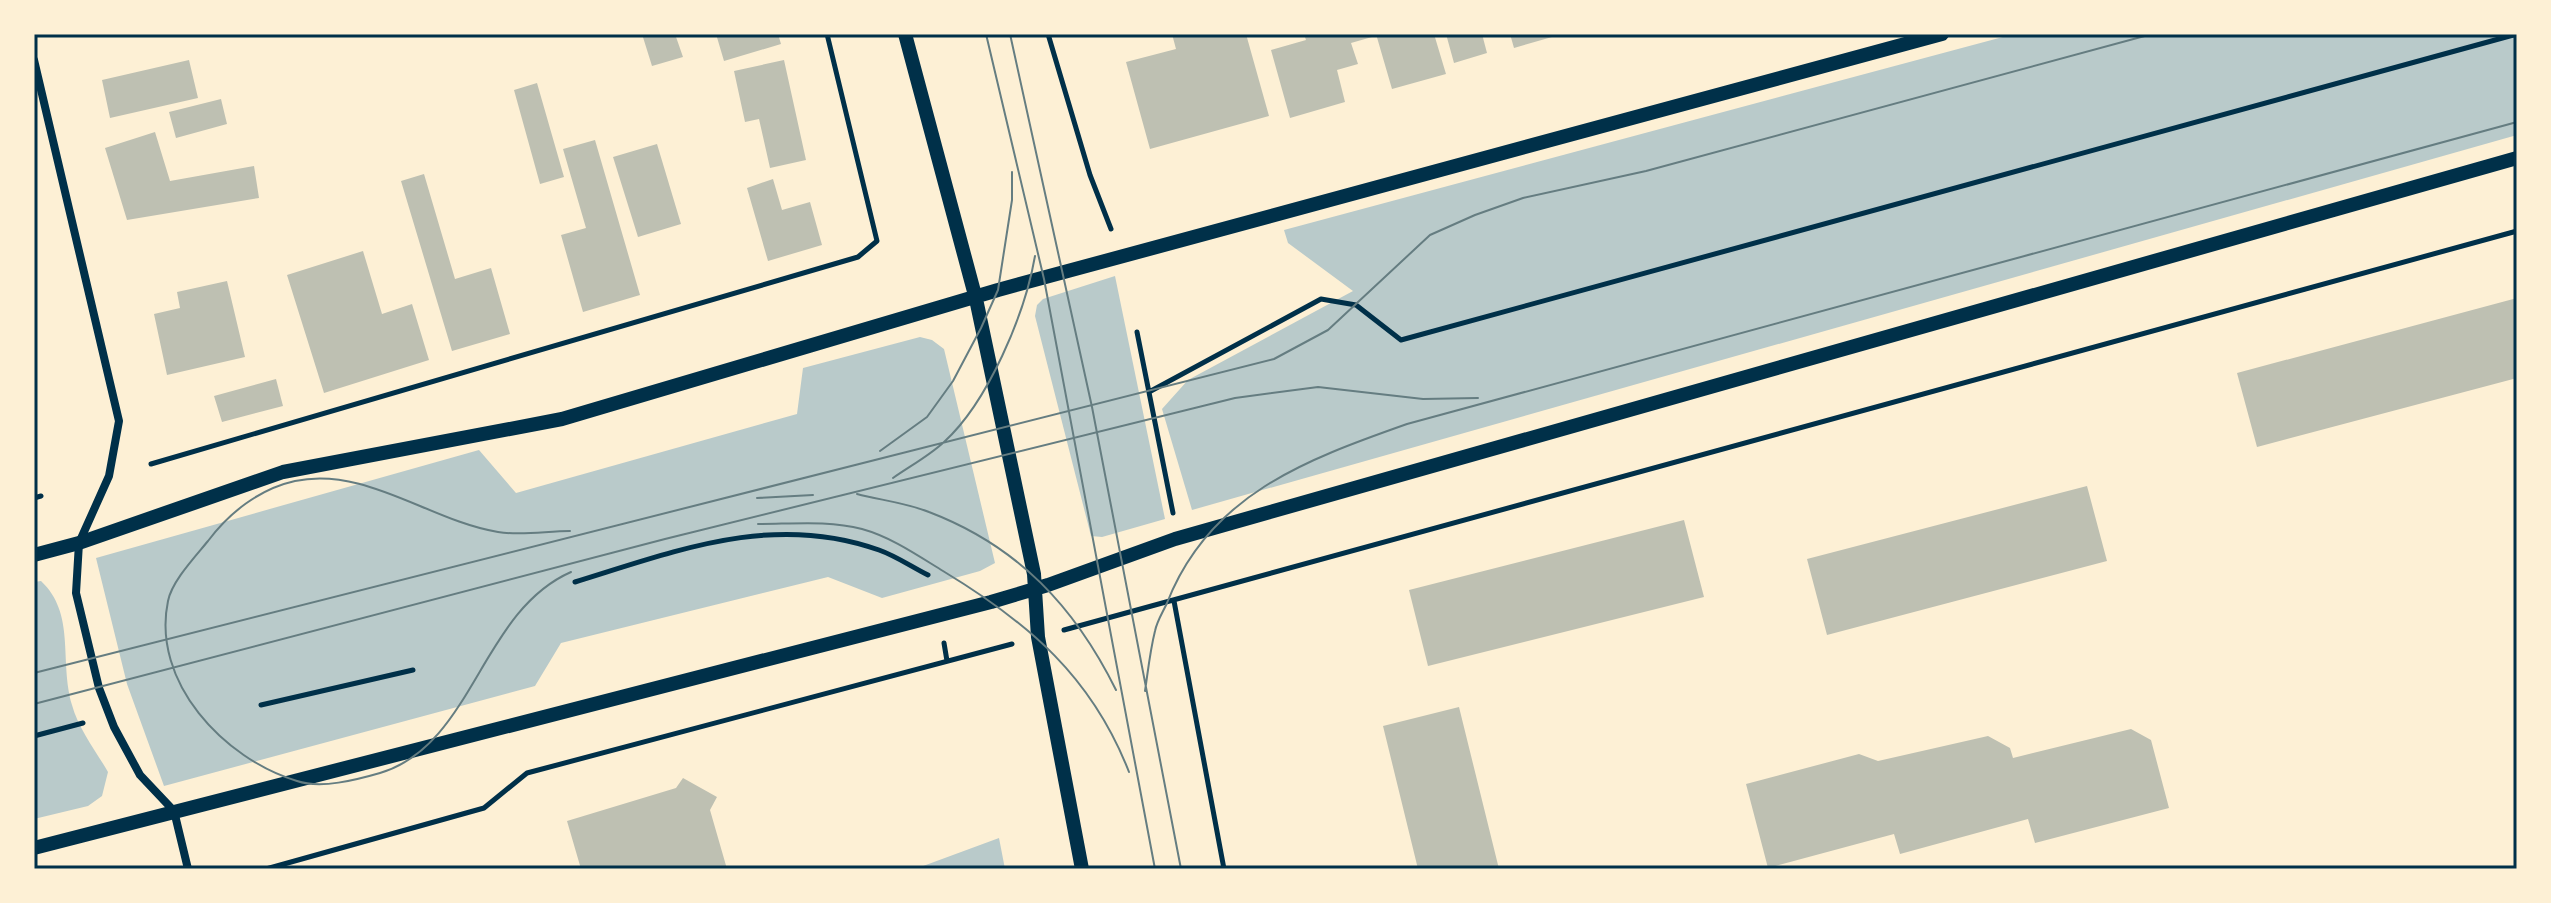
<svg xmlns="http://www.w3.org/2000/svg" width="2551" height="903" font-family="Rubik,sans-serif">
<rect width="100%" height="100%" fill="#fdf0d5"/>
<path fill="#b9caca" d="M2014,34h503v101l-1325,375 -30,-101 26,-29 165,-89 -65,-48 -4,-13z
M1115,276l50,243 -63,18 -11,-1 -56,-220 2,-11 6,-6z
M920,337l12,3 12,9 51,214 -15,8 -98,27 -54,-21 -267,66 -26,43 -371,100 -37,-102 -31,-126 383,-108 37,43 281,-79 6,-46z
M41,581c35,33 18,79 31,124 6,23 24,46 36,67l-6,24 -14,10 -54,13v-237z
M999,838l6,31h-90z"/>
<path fill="#bec0b2" d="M642,34h33l8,23 -31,9z
M716,34h62l3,10 -57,17z
M1172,34h74l23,82 -119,33 -24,-87 50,-13z
M1304,34h67l1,3 -21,6 7,21 -21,6 8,32 -55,16 -19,-68 35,-10z
M1376,34h58l12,40 -54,15z
M1446,34h36l5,19 -33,10z
M1510,34h48l1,1 -45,13z
M189,60l9,38 -88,20 -8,-38z
M784,60l22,100 -36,8 -11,-49 -14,3 -11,-51z
M537,83l27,94 -24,7 -26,-94z
M221,99l6,25 -51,14 -7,-26z
M155,132l15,49 84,-15 5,32 -132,22 -22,-72z
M595,140l45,155 -57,17 -22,-77 25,-7 -23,-79z
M657,144l24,80 -43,13 -25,-80z
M424,174l31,105 36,-11 19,66 -58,17 -51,-170z
M773,179l9,31 28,-8 12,43 -54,16 -21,-73z
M363,251l19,63 30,-10 17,56 -105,33 -37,-118z
M227,281l18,76 -78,18 -13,-61 26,-6 -3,-16z
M2517,298v80l-260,69 -20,-74z
M276,379l7,27 -61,16 -8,-26z
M2087,486l20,75 -280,74 -20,-76z
M1684,520l20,77 -276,69 -19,-76z
M1459,707l40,162h-81l-35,-143z
M2131,729l20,11 18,68 -134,35 -7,-24 -128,35 -6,-20 -126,34 -22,-84 113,-30 19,7 110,-25 22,12 3,10z
M683,778l34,19 -7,13 17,59h-146l-14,-48 109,-33z"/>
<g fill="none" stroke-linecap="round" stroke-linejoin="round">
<path stroke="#003049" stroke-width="5" d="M1048,34l42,141 21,54
M1137,332l36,181
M1149,392l172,-93 35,6 45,35 1116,-306
M151,464l707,-207 19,-16 -50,-207
M34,498l7,-2
M575,582c101,-31 198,-70 304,-32 17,6 33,17 49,25
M1174,601l50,268
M1064,630l1453,-399
M944,643l3,18
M261,705l152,-35
M34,736l49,-13
M266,869l218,-61 43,-35 485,-129"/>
<path stroke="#003049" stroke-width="8" d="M34,60l85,361 -10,55 -30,67 -3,50 23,95 15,39 26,48 34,36 14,58"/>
<path stroke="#003049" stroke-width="14" d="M905,34l71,265 58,275 4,63 44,232
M34,555l45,-12 204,-71 279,-53 436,-129 944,-256
M34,848l957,-246 57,-17 127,-46 1342,-381"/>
<path stroke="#657d81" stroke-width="2" d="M986,34l58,245 111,590
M1010,34l82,373 89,462
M880,451l47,-34 26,-36 28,-53 17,-38 14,-90v-28
M893,478c17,-12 36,-22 51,-36 44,-40 81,-128 91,-186
M857,494c23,6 50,9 72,18 89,34 146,95 187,178
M757,498l56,-3
M758,524c33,0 71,-4 104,5 29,8 55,26 81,42 86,52 149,106 186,201
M570,531c-23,0 -49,5 -72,1 -68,-11 -132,-66 -203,-51 -36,8 -66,32 -87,60 -13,16 -36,40 -40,60 -17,81 56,158 129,180 24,8 59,-1 83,-8 94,-28 100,-161 191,-201
M34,673l1240,-314 54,-29 102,-95 45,-20 48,-17 123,-27 506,-137
M1145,691c3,-20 5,-40 10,-60 2,-10 8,-19 12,-28 42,-108 138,-143 240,-179l1110,-302
M34,704l631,-165 570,-141 83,-11 105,12 55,-1"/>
</g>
<rect width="2551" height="903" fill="none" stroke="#fdf0d5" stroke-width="72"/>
<rect x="36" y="36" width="2479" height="831" fill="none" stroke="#003049" stroke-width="3"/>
</svg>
